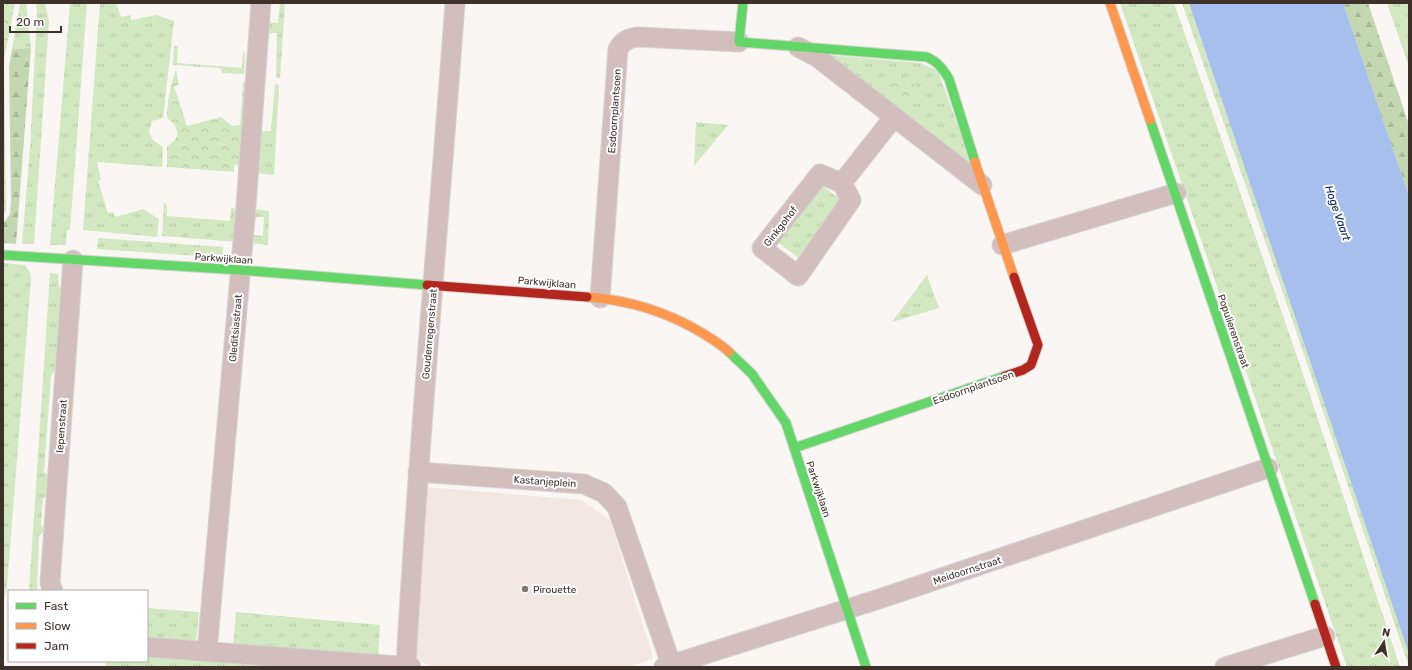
<svg xmlns="http://www.w3.org/2000/svg" width="1412" height="670" font-family="Rubik,sans-serif">
<defs>
<pattern id="grass-tufts" width="24" height="20" patternUnits="userSpaceOnUse"><rect width="24" height="20" fill="#d2e8c1"/><path d="M3 7l-1-3M5 7V3M7 7l1-3M15 17l-1-3M17 17v-4M19 17l1-3" fill="none" stroke="#b5c7a6"/></pattern>
<pattern id="forest-firs" width="22" height="20" patternUnits="userSpaceOnUse"><rect width="22" height="20" fill="#c3d8b0"/><path d="M5 1l3.5 6h-7zM16 11l3.5 6h-7z" fill="#a8ba98"/></pattern>
<pattern id="park-crowns" width="20" height="18" patternUnits="userSpaceOnUse"><rect width="20" height="18" fill="#d2e8c1"/><path d="M2 6a3 3 0 1 1 6 0M12 15a3 3 0 1 1 6 0" fill="none" stroke="#b5c7a6"/></pattern>
</defs>
<rect width="100%" height="100%" fill="#f9f6f3"/>
<path fill="#f2e7e1" d="M425,487l156,13 29,20 43,138 -24,9h-197l-19,-9z"/>
<path fill="url(#grass-tufts)" d="M20,3h6l5,45 -19,1z
M36,3h9l4,18 -15,223h-12l8,-96 7,-137z
M70,3h17l-17,227h-3l-1,15h-16z
M100,3h16l5,14 10,-2v5l25,-5 18,6 -11,97 -11,3 -3,11 4,8 10,7 -1,20 -65,-5 4,18 -3,1 10,32 4,-1 4,5 27,-8 16,10 -2,18 -74,-7z
M280,3h5l-5,75h-4l1,-45h-11v-11l12,1z
M1120,3h54l123,353 103,311h-53z
M1182,3h7l220,650v14l-117,-348z
M1387,3h22v64z
M174,46h4l-1,17 65,5 1,-16 2,1 -1,21 -22,-1 -2,-5 -47,-3z
M829,55l91,8 18,8 34,94z
M275,84l4,1 -5,90 -19,-2 2,-42h14z
M696,122l32,3 -34,41z
M820,184l25,19 -42,58 -27,-20z
M164,202l3,3v11l63,5 1,-14 6,4 1,31 -76,-6z
M254,209l15,2 -1,34 -18,-2v-8l13,1 1,-19h-11z
M98,238l125,9v11l-8,3 -2,-4 -116,-8z
M3,263l22,2 5,8 1,6 -24,308 -4,18z
M50,273l8,1 1,13 5,1 -8,81 -5,7 -7,96 7,6 -1,14 -7,7 -2,25 3,6 -5,6 -2,55h-8z
M927,275l12,33 -47,14z
M147,608l52,4 -3,30 -49,-4z
M236,612l144,13 -2,34 -145,-13z
M147,655l131,10 -1,2h-171l-1,-6h42z"/>
<path fill="url(#forest-firs)" d="M1343,3h25l41,122v71z
M31,48l-15,196 -13,-1v-19l7,-10 1,-13 -2,-134 3,-18z"/>
<path fill="url(#park-crowns)" d="M3,3h12l-11,56 2,151 -3,7z
M176,69l3,16 -5,1 13,40 34,-9 11,9 8,-1 3,-43 7,1 -8,89h-4v-7l-4,-1v8l-67,-5v-21c15,-8 12,-19 0,-28 0,-17 4,-33 9,-49z
M898,73l21,16 -13,18 -22,-17z"/>
<path fill="#a6bfec" d="M1189,3h154l66,193v458z"/>
<g fill="none" stroke-linecap="round" stroke-linejoin="round">
<g stroke="#d6d3d0" stroke-width="21">
<path id="street" d="M798,47l19,10 165,128
M820,174l22,9 9,17 -53,76 -36,-28z
M842,183l52,-66
M1002,245l174,-52
M600,298l18,-249c5,-8 10,-11 20,-12l101,5
M418,472l166,12 20,9 13,14 54,157
M53,591l-3,-8 23,-323
M147,647l264,20
M207,652l38,-433 16,-216
M406,665c12,-221 33,-441 49,-662
M664,667l215,-68 389,-131
M1225,667l100,-31"/>
</g>
<g stroke="#d6d3d0" stroke-width="11">
<path id="fast" d="M743,3l-4,39 188,15c11,5 16,12 22,22l26,83
M1150,120l165,484
M3,255l237,15 187,15
M729,352l23,22 34,49 80,244
M794,448l211,-72"/>
</g>
<g stroke="#d6d3d0" stroke-width="11">
<path id="slow" d="M1110,3l40,117
M975,162l39,115
M587,297c43,3 81,15 117,37 9,6 18,11 25,18"/>
</g>
<g stroke="#d6d3d0" stroke-width="11">
<path id="jam" d="M427,285l160,12
M1005,376l18,-6 8,-5 7,-20 -24,-68
M1315,604l21,63"/>
</g>
<use href="#street" stroke="#d2bfbd" stroke-width="19"/>
<use href="#fast" stroke="#63d668" stroke-width="9"/>
<use href="#slow" stroke="#ff974d" stroke-width="9"/>
<use href="#jam" stroke="#b3261e" stroke-width="9"/>
</g>
<circle fill="#7f7670" stroke="#fff" stroke-width="1.5" cx="525" cy="589" r="4"/>
<g text-anchor="middle" stroke-width="4" stroke-linejoin="round" paint-order="stroke">
<g font-size="10" fill="#3d312a" stroke="#fff">
<text transform="translate(614 111) rotate(-86)" y="4">Esdoornplantsoen</text>
<text transform="translate(780 226) rotate(-52)" y="4">Ginkgohof</text>
<text transform="translate(224 258) rotate(4)" y="4">Parkwijklaan</text>
<text transform="translate(547 282) rotate(5)" y="4">Parkwijklaan</text>
<text transform="translate(235 328) rotate(-85)" y="4">Gleditsiastraat</text>
<text transform="translate(1234 331) rotate(71)" y="4">Populierenstraat</text>
<text transform="translate(429 334) rotate(-85)" y="4">Goudenregenstraat</text>
<text transform="translate(973 387) rotate(-19)" y="4">Esdoornplantsoen</text>
<text transform="translate(61 426) rotate(-86)" y="4">Iepenstraat</text>
<text transform="translate(545 481) rotate(4)" y="4">Kastanjeplein</text>
<text transform="translate(819 489) rotate(72)" y="4">Parkwijklaan</text>
<text transform="translate(967 570) rotate(-18)" y="4">Meidoornstraat</text>
</g>
<g font-size="10" fill="#3d312a" stroke="#fff" text-anchor="start">
<text x="533" y="593">Pirouette</text>
</g>
<g font-size="11" font-style="italic" fill="#00226d" stroke="#fff">
<text transform="translate(1338 213) rotate(71)" y="4">Hoge Vaart</text>
</g>
</g>
<rect width="1412" height="670" fill="none" stroke="#3d312a" stroke-width="8"/>
<rect x="8" y="590" width="140" height="72" fill="#ffffff" stroke="#b1adaa"/>
<rect x="16" y="603" width="20" height="6" fill="#63d668" stroke="#b1adaa"/>
<text x="44" y="610" font-size="12" fill="#3d312a">Fast</text>
<rect x="16" y="623" width="20" height="6" fill="#ff974d" stroke="#b1adaa"/>
<text x="44" y="630" font-size="12" fill="#3d312a">Slow</text>
<rect x="16" y="643" width="20" height="6" fill="#b3261e" stroke="#b1adaa"/>
<text x="44" y="650" font-size="12" fill="#3d312a">Jam</text>
<g transform="translate(1384 642) rotate(12)" stroke="#ffffff" stroke-width="3" paint-order="stroke">
<path d="M0-3L7 15L0 10L-7 15Z" fill="#3d312a"/>
<text y="-6" font-size="11" font-weight="bold" text-anchor="middle" fill="#3d312a">N</text>
</g>
<path d="M10 26v6h51v-6" fill="none" stroke="#3d312a" stroke-width="2"/>
<text x="16" y="26" font-size="12" fill="#3d312a" stroke="#ffffff" stroke-width="3" paint-order="stroke">20 m</text>
</svg>
